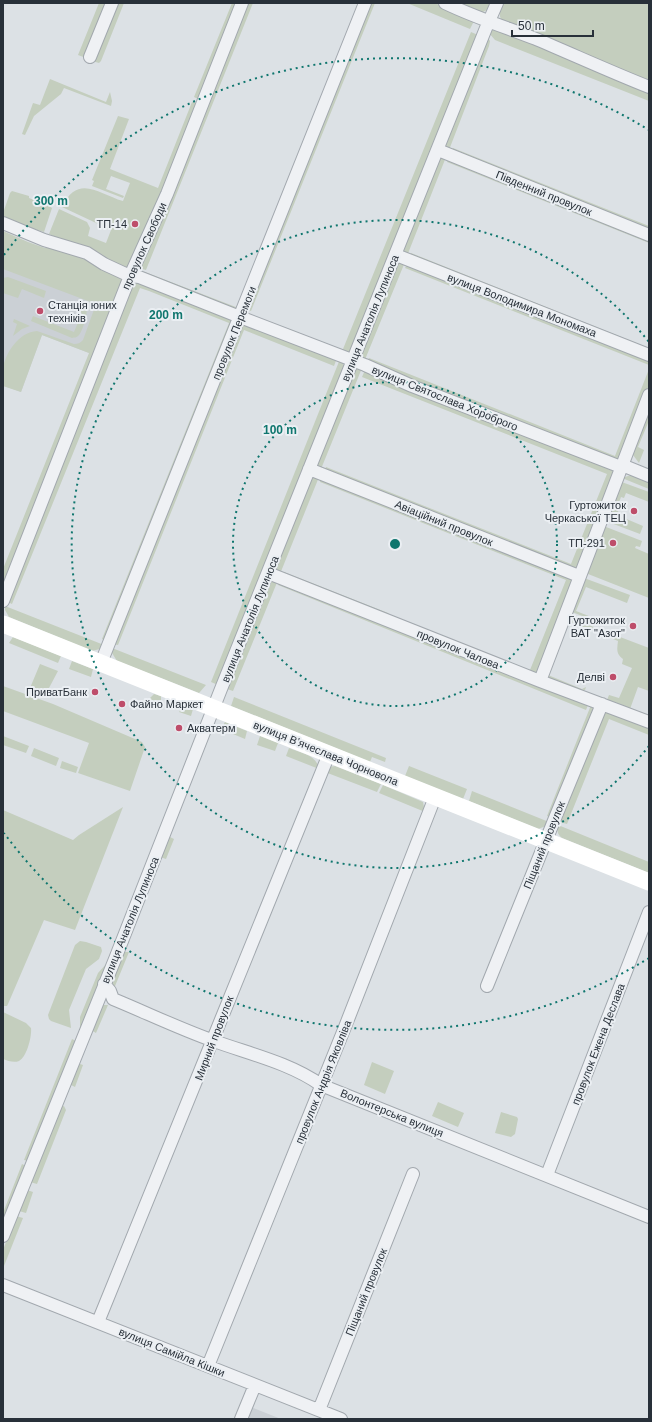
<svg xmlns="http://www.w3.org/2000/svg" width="652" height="1422" font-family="Arial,sans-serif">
<rect width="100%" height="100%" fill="#dce1e5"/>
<path fill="#cbd0d5" d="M3,235l115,45 -29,73 -47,-18 -21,57 -17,-6 -1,2z
M251,1407l30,12h-35z"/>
<path fill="#c4cebe" d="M99,3h9l-22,55 -8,-3z
M115,3h9l-23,58 -2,2 -7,-2z
M232,3h7l-41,96 -4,-2z
M245,3h8l-107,267 -7,-2z
M367,3h8l-124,308 -4,-1z
M407,3h28l39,18 -4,8z
M452,3h39c-3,6 -5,9 -12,10z
M504,3h145v81l-145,-62c-7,-6 -4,-11 0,-19z
M495,28l154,62v11l-154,-61 -6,-7 2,-3z
M471,32l7,3 -127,317 -10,2z
M487,36l3,5 -1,5 -40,104 -4,-5z
M50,79l56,23 4,-10 2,9 -1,5 -47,-18 -3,6 -27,22 -9,19 -3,-1 11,-31 7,2z
M192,102l4,1 -58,153 -8,10 -4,2 -77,-34 10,-25 28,13 3,6 -2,8 18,7 5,-13 -49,-23c16,-34 37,-13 61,-6l7,-18 -19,-7 -5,13 18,7 -1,2 -31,-12 2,-5 -2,-1 26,-64 11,3 -19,50 48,19z
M453,148l196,78v5l-197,-79z
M440,157h6l-39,99 -3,-2 -1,-4z
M449,157l200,80v6l-202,-81z
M12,191l17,5v2l20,8 3,2 -8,24 -37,-11 -3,-2 -1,-6 7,-20z
M3,231l25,11 17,6 5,-3 39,13 31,19 2,4 -119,308v-20l86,-216 -47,-18 -21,57 -18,-6c0,-6 -1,-11 0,-17 2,-16 16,-37 34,-38l37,13c4,0 6,-1 9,-4l13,-36 -93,-35z
M411,253l238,95v4l-240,-95z
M398,262h7l-41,100 -5,-4z
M408,263l241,95v7l-244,-97z
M139,271l6,1 96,37 -2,2 -96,-36z
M8,277l38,14 -2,7 -22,-9 -4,9 -15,-5v-15z
M135,281l99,39 -128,321 -4,-2 127,-316 -80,-32 -9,-3 -128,316 -4,-2 122,-315z
M76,302c3,1 7,2 9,4 5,4 -3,27 -7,30 -2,2 -3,1 -6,2l-41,-17 2,-5 41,16 8,-19 -8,-3z
M14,319l16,7 -8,3 -9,7 4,-12 -4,-2z
M246,324l91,34 -3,8 -90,-36 -126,315 -5,-1 130,-319z
M369,358l246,98 34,-87v18l-28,68 -3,3 -5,2 -246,-96z
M340,359l3,4 2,4 -127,318 -7,-3z
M358,367l4,1 -41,101 -3,-2 -1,-3 38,-95z
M365,370l247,99 2,3 -36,93 -2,3 -252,-96 2,-5 245,97 36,-90 -245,-97z
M649,402v21h-1l-10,24 6,3 -5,13 -6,-8z
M631,475l18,7v7l-27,-11z
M315,477h4l-39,97 -6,-4 37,-91z
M321,477l249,101 2,3 -35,91 -2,2 -253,-99 2,-3 104,41 6,6 7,2 1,-1 128,50 36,-90 -246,-98z
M619,481l30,11v10l-23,-9 -2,5 -3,-1 -3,8 2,1 -3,9 26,11 -3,8 -37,-14z
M601,525l41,16 -2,6 -4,-1 -1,2 14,6v44l-66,-26z
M584,578l46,17 -3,8 -41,-16 -10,24 28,11 -1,2 -31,-12z
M273,579l5,1 -45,111 -6,-2 43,-108z
M280,581l219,90 15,4 74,30 -2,5 -308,-125z
M5,606l99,39 -4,4 -8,2 -83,-34 -4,-7z
M570,618l79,30v43l-11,-4 -8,22 -23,-9 2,-5 10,3 13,-30 -10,-4 1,-5c-7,-5 -6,-10 -5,-18l-49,-20z
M13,637l48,19 -3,7 -49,-20z
M112,648l94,37 -7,8 -82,-32 -5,-8z
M72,661l21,8 -2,8 -22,-8z
M40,664l18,7 -9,17 -6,3 -13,-3z
M548,675l34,14 4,-2 -1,3 -7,-1 -31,-12z
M3,686l50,18 89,38 3,5 -1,3 -14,41 -52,-18 11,-30 -86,-32z
M154,694l7,2v9l-13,-5z
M234,697l152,61 -1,4 -13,-5 -2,5 -139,-56z
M591,705l2,3v4l-42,106 -4,-2z
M184,706l9,3 -2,7 -12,-4z
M605,713h3l41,14v8l-40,-16 -42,105 -7,-2 42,-106z
M225,722l22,9 -2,8 -24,-10z
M3,736l26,10 -3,7 -23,-8z
M260,736l18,7 -3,8 -18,-6z
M34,748l25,10 -3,8 -25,-10z
M289,748c12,5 28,7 30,21l-33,-13z
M62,761l16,6 -2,6 -16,-5z
M335,766l46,18 -4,8 -52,-20 4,-5z
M409,766l58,23 -4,10 -58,-23z
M383,785l40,17 2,10 -46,-19z
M472,791l77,31 -3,4 -8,3 -69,-28z
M123,807l-48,123 -31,-10 -36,84 -1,2h-4v-196l70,30 6,-5z
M558,825l91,37v11l-87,-35c-5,-4 -5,-7 -4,-13z
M168,836l6,3 -8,20 -6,-2z
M80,941l6,1 15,5 1,4 -3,8 -13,10 -17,41 2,18 -20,-7 -2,-2 -1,-4 27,-70z
M121,952h8l-16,39 -4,-8z
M108,962l-28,69v-14l18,-44z
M102,1005h6l-12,28 -5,-3z
M3,1012l23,11 5,5c1,8 -4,29 -12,33 -5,2 -11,0 -16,-2z
M72,1039l4,2 -48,120 -4,-1z
M372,1062l22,9 -9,23 -21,-9z
M77,1063l6,2 -8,22 -6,-3z
M438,1102l26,11 -6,14 -26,-11z
M64,1106l2,4 -29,74 -7,-2 30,-75z
M501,1112l16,5 1,2 -3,15 -4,3 -16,-4z
M22,1164l4,2 -23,58v-11z
M27,1190l6,2 -7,21 -7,-2z
M16,1216l7,2 -19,48 -1,-1v-15z"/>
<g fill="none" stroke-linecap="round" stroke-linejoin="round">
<g stroke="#a2a8ae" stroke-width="14">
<path id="minor" d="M445,3c29,14 60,24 91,36 38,16 75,33 113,48
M90,57l22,-54
M438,150l211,85
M3,223l41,17 43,13 17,11 26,12 9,1 101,40 125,48 47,21 209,81
M396,255l253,100
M622,465l27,11
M309,469l270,107
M268,573l272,108 109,41
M3,601l127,-325 37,-82 75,-191
M101,663l264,-660
M540,681l109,-286
M104,984l6,7 3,8c34,14 67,30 101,42 36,13 76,22 107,44l328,132
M487,986l66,-163 49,-119
M547,1175l102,-263
M3,1236l112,-277 106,-270 265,-661 11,-25
M3,1285l338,134
M98,1322l231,-568
M208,1366l137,-339 90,-230
M319,1410l94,-236
M241,1419l14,-34"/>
</g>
<use href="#minor" stroke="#eff1f4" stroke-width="12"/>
<path stroke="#fff" stroke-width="17" d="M3,624l646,258"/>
</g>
<g fill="none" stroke="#0f766e" stroke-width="2" stroke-dasharray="2 4">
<circle cx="395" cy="544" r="162"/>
<path d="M649 746A324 324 0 1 1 649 342"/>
<path d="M649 958A486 486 0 0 1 4 833M4 255A486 486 0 0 1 649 130"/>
</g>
<g fill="#be4d6a" stroke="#ebeff3" stroke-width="1.5">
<circle cx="135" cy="224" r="4"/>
<circle cx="40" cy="311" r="4"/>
<circle cx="634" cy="511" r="4"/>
<circle cx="613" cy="543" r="4"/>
<circle cx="633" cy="626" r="4"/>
<circle cx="613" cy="677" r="4"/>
<circle cx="95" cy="692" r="4"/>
<circle cx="122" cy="704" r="4"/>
<circle cx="179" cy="728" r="4"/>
</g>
<g text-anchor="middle" stroke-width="4" stroke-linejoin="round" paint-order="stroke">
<g font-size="11" fill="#283039" stroke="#ebeff3">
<text transform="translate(544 193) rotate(22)" y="4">Південний провулок</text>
<text transform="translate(144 246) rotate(-66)" y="4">провулок Свободи</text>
<text transform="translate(522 305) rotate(21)" y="4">вулиця Володимира Мономаха</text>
<text transform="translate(370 318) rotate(-68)" y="4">вулиця Анатолія Лупиноса</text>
<text transform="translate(234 333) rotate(-68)" y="4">провулок Перемоги</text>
<text transform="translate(445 398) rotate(22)" y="4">вулиця Святослава Хороброго</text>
<text transform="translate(444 523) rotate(22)" y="4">Авіаційний провулок</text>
<text transform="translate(250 619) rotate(-68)" y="4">вулиця Анатолія Лупиноса</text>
<text transform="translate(458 649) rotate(22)" y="4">провулок Чалова</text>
<text transform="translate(326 753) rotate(22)" y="4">вулиця Вʼячеслава Чорновола</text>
<text transform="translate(544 845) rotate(-68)" y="4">Піщаний провулок</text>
<text transform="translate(130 920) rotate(-68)" y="4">вулиця Анатолія Лупиноса</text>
<text transform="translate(214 1038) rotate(-69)" y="4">Мирний провулок</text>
<text transform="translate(598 1044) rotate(-69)" y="4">провулок Ежена Деслава</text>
<text transform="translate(323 1082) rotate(-68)" y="4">провулок Андрія Яковліва</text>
<text transform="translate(392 1113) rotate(22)" y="4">Волонтерська вулиця</text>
<text transform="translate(366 1292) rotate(-68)" y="4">Піщаний провулок</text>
<text transform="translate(172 1352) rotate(22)" y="4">вулиця Самійла Кішки</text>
</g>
<g font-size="11" fill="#283039" stroke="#ebeff3" text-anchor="end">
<text x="127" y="228">ТП-14</text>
<text x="48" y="309" text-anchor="start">Станція юних<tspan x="48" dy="13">техніків</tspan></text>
<text x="626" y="509">Гуртожиток<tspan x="626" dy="13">Черкаської ТЕЦ</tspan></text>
<text x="605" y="547">ТП-291</text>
<text x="625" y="624">Гуртожиток<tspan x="625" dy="13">ВАТ "Азот"</tspan></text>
<text x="605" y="681">Делві</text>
<text x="87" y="696">ПриватБанк</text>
<text x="130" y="708" text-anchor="start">Файно Маркет</text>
<text x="187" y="732" text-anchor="start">Акватерм</text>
</g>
</g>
<circle cx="395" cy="544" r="6" fill="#0f766e" stroke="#ebeff3" stroke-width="2"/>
<g font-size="12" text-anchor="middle" font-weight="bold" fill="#0f766e" stroke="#ebeff3" stroke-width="4" stroke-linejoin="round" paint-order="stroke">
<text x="51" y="205">300 m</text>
<text x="166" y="319">200 m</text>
<text x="280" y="434">100 m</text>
</g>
<rect width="652" height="1422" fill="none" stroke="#283039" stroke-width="8"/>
<path d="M512 30v6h81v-6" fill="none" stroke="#283039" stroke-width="2"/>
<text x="518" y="30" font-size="12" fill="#283039" stroke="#ebeff3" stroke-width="3" paint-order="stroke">50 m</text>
</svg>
